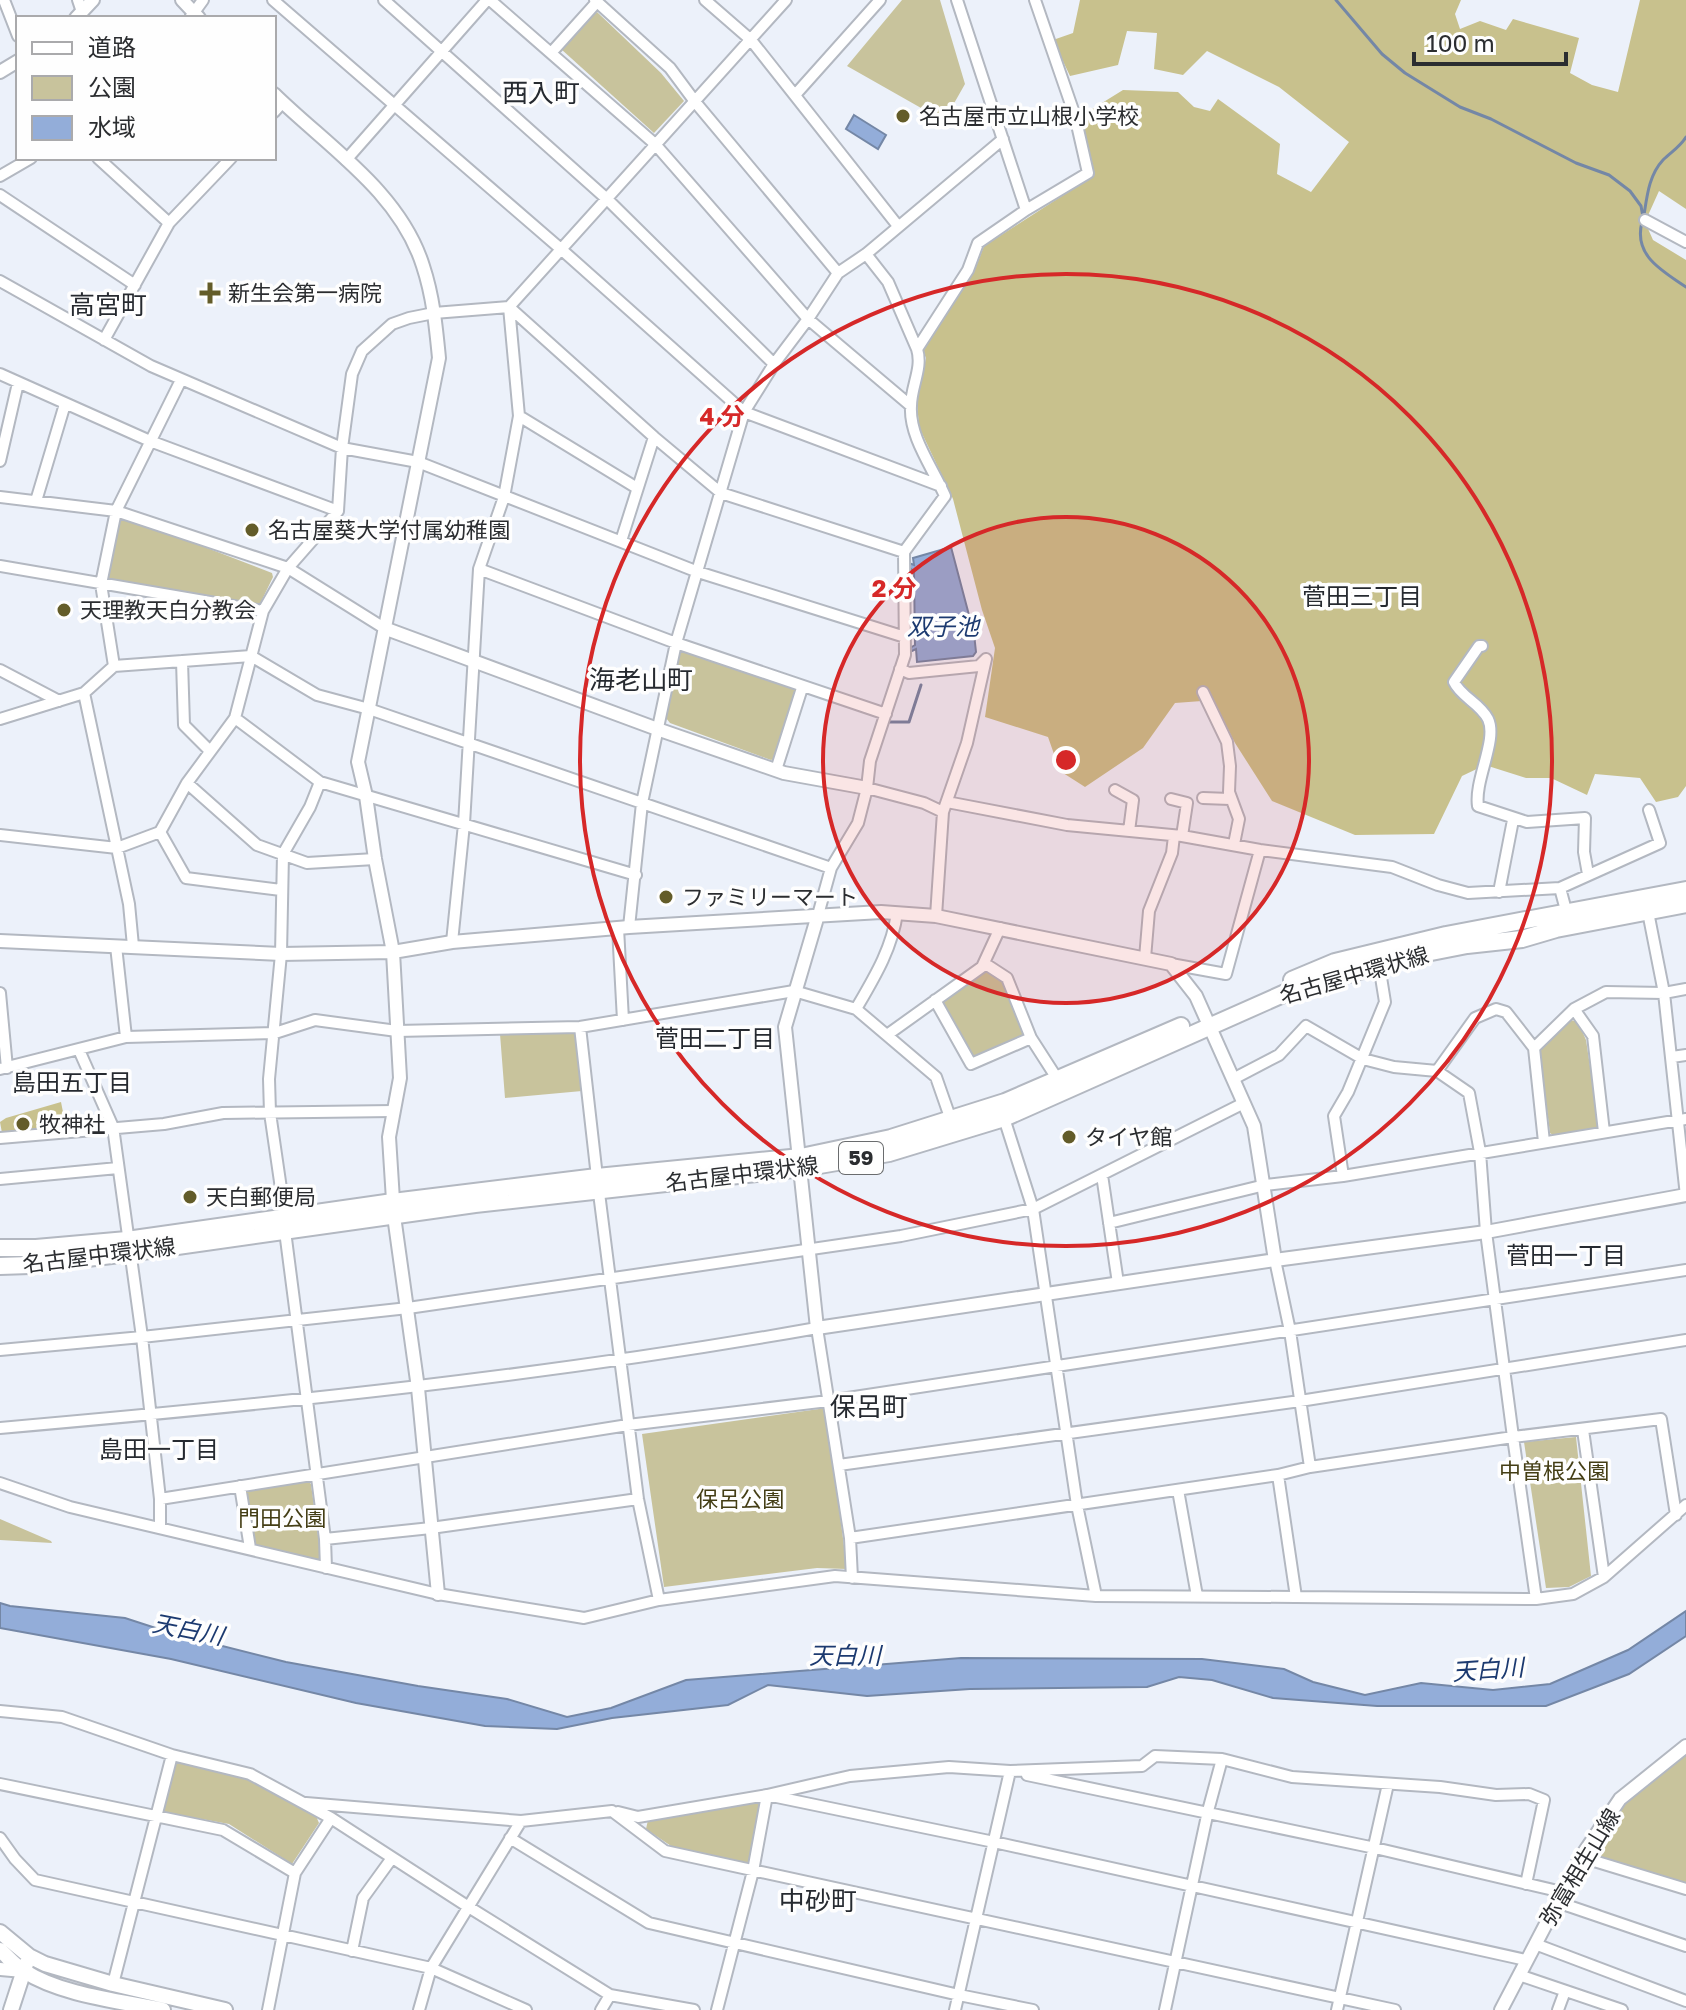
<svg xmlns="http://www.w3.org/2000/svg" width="1686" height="2010" font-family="'Golos Text','Noto Sans JP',sans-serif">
<rect width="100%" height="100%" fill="#ecf1fa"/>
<path fill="#c8c39c" d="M902,0h38l25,84 -21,37 -97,-55z
M597,12l64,61 23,28 -30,32 -93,-84z
M121,515l151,58 1,4 -13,27 -4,2 -149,-27 -3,-4 14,-57z
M685,652l110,37 3,4 -22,65 -5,2 -101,-37 -4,-5 14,-65z
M988,969l15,12 24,53 -3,5 -49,20 -4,-1 -30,-52 1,-6z
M1571,1020l7,2 8,18 13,85 -3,4 -42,7 -4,-3 -11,-84z
M577,1032l5,59 -77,7 -5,-64z
M826,1408l21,161 -30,-1 -153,19 -22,-153z
M1576,1437l15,139 -22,11 -23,1 -22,-146z
M308,1481l3,3 10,74 -5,4 -63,-17 -9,-54z
M0,1519l51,22 1,2 -52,-3z
M1686,1754v132l-100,-31 36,-53z
M176,1762l72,18 68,36 3,7 -27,41 -63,-40 -66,-12z
M761,1802l-12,62 -78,-18 -25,-17 2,-9 37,-9z"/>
<path fill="#c8c18d" d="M1080,0h381l-6,14 5,15 20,-8 26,9 7,-11 66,19 -9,35 22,12 26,7 22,-92h46v209l-27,-18 -14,31 8,18 33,20v526l-8,11 -22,5 -16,-24 -45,-4 -8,21 -36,-17h-25l-41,-13 -23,11 -28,58 -79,1 -83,-34 -37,-58 -18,-35 -15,-7 -27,2 -32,45 -58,39 -25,-16 -12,-34 -63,-20 10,-69 -13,-38 -29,-111 -34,-72 -2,-25 9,-44 -4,-9 52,-77 10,-26 109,-70 -12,-60 42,-26 55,2 16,15 16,4 8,-12 62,45 -3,30 34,18 38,-50 -70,-55 -72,-36 -24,24 -29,-6 3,-36 -30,-2 -9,34 -48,11 -17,-36 20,-7z
M61,1102l5,25 -64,6 -2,-11 6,-4z"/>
<path fill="#93add9" stroke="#7487a6" stroke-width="2" d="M854,115l32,20 -8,14 -32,-20z
M951,547l23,87 2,18 -3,4 -56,6 -1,-13 -6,3v-4l5,-3 -1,-74 -6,-4 1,-4 5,2 -1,-7z
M0,1603l10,3 115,12 46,15 115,29 132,24 89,13 60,18 44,-9 75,-28 275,-22 241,1 82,10 29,13 52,13 56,-12 72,7 57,-6 78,-34 58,-39v25l-57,38 -83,32h-169l-104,-8 -61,-18 -33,-3 -32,10 -177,2 -103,7 -99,-11 -40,20 -116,13 -55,11 -72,-3 -129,-23 -185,-44 -171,-31z"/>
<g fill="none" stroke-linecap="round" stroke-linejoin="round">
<path stroke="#7487a6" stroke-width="3" d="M1336,0l46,54 23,19 55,34 31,12 85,44 33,12 21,16 11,15 2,11
M1644,215c3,-19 5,-40 19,-55 8,-8 17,-13 23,-23
M1642,222c-9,34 21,49 44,65
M890,722h19l12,-37"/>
<g stroke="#b3b8c1" stroke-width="14">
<path id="minor" d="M4,0l14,36
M78,0l4,12
M273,0l289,250 182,162 197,74
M384,0l224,200 166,164
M490,0l165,144 153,175 -34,45 -30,48 -68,231 -34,160 -13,124
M595,0l75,68 26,35 142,170
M705,0l46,40 147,186
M957,0l69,210
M190,18l13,-18
M551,53l46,-51
M795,95l85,-95
M274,112l9,-10
M98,158l71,65
M346,160l141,-160
M0,176l31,-18
M0,195l135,90
M1645,220l41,22
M866,254l22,28 29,67
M0,281l151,85 191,82 76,14 280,110 207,65
M104,340l65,-117 62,-65
M0,374l150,67 188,70
M911,406l-103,-87 30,-46 28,-19 137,-115
M519,416l118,72
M0,461l18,-78
M0,497l116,14 172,57 96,60
M36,501l29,-97
M621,541l33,-104
M0,566l263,45
M479,569l197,74 210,71
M1482,646h-3l-25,36c7,15 26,21 34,37 10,21 -14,61 -10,87l49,16 58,-4 -1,34 4,22
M182,661l2,64 26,26
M114,666l-13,-82 15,-73 65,-131
M900,669l9,4 70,-7 7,-7
M0,670l59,31
M1203,692l24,50 3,24 -1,26 10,27 -5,25
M84,693l45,211 4,42
M235,718l85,64 316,93
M0,719l84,-26 30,-27 137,-10 66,39 52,14 462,159
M776,770l26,-82
M187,783l70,62 50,18 68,-4
M867,788l57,15 19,9
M1115,790l18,10 -4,31
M1203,798l27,1
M1171,799l16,4 -5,33
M947,802l120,23 115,11 78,14 132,17 46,18 30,8 92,-5 7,26
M160,832l26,46 95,12
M0,835l117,13 43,-16 27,-49 48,-65 28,-107 25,-43 50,-57 4,-63 10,-74 10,-23 30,-27 17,-6 25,-5 75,-6 277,-307
M1560,888l100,-45 -11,-33
M1499,892l14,-72
M1648,912l16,81 22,-4
M818,915l13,-47 27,-45 9,-35 3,-27 35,-106 -1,-103 41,-56c-12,-28 -36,-59 -34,-90 0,-20 12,-38 6,-57l51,-79 10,-27 48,-33 62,-37 -13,-57 -40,-116
M936,916l7,-104 24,-69 19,-84
M618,928l5,92
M452,942l12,-118 15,-255 25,-72 15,-81 -10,-109 145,130 67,56 183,59
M116,946l10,91
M1145,958l4,-47 23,-58 2,-17
M984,963l23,15 24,60 27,42
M1171,964l55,10 34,-124
M0,993l7,75
M935,1000l36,64 60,-26
M856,1009c18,-31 36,-60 41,-96
M1574,1009l19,27 11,96
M580,1027l17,150
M887,1035l95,-68 18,-39
M1534,1048l40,-39 32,-17 58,1 22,203
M79,1050l34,77 29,210 18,162v29
M1672,1057l14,-2
M0,1069l126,-32 149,-4 40,-13 82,11 183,-4 214,-36 62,18 80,68 15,43
M1437,1071l38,-53 21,-9 10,3 28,36 10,94
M1233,1079l46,-24 27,-29 57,33 31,8 43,4 32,22 11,59 6,80 27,205 148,-18 15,96
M1004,1118l29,91 44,296 19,91
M0,1138l164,-14 59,-11 171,-2
M1102,1175l16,108
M1343,1176l-9,-60 14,-24 37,-90 -6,-37
M0,1179l118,-11
M599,1193l39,306 21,101
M285,1216l-15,-103 -1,-34 12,-125 2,-100 27,-47 10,-25
M1109,1223l156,-38 78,-9 343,-57
M285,1231l40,308 1,29
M1275,1260l15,71 20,136
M0,1350l142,-13 266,-29 493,-72 132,-27 211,-106
M0,1428c274,-24 547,-52 817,-100l33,210 428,-63
M1583,1430l21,147
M839,1465l461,-64 386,-61
M0,1483l70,24 368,87 146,24 75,-18 176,-24 261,20 200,1
M240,1486l10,62
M1178,1490l19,106
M160,1499l468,-74 200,-24 858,-131
M850,1538l2,40
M325,1539l106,-11 207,-29
M1536,1599l-23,-162 -203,30 -32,8 18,122 240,2 37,-5 31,-17 82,-72
M0,1711l62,6 110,38 78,19 81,44 136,88 143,89 84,15
M1027,1775l348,73 187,44
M0,1784l223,46 72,43
M306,1803l215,18 91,-10 53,40 730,159
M618,1812l20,5 129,-22 83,-19 99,-9 61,4 132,-5 13,-10 67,3 70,18 148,10 56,8 33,-1 15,6 -18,84
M0,1838l15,21 20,21 396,88 95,42
M510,1838l139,85 310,72 74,15
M1581,1857l105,32
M1557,1902l129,44
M1535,1944l151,57
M352,1951l11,-53 29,-40
M1519,1975l103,35
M113,1984l59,-229
M268,2010l27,-137 36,-55
M419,2010l12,-42 90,-147
M601,2010l9,-15
M717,2010l36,-139 14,-76 227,47 532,118
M955,2010l55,-239
M1165,2010l43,-199 14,-52
M1337,2010l51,-226
M1558,2010l7,-19"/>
</g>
<g stroke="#b3b8c1" stroke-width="16">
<path id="tertiary" d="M182,0l17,18
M76,18l17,-18
M0,72l18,-11
M274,94c53,52 126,98 149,172 10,30 13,61 16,92l-81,404 8,34 9,63 18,93 59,-10 177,-15 252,-15 55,4 235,48 25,32 58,130 21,134
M384,628l276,102 124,43 83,15
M818,915l-33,112 32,301 458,-68 211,-28 200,-37
M0,941l281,13 112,-2 7,126 -11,59 5,79 24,172 20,206
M0,1969l23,2
M1501,2010l80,-153 39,-58 66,-53"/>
</g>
<g stroke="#b3b8c1" stroke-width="18">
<path id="secondary" d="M0,1932l29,24 16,8 68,20 112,26
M0,1950c8,7 15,16 24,21 37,24 96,30 139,39
M11,2010l15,-46"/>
</g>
<g stroke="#b3b8c1" stroke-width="20">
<path id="primary" d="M1292,980l43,-18 111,-27 240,-45
M0,1248h36l91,-8 266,-38 204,-25 204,-20 90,-19 114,-36 176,-76
M0,1266l30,-1 98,-12 347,-49 327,-36 87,-15 115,-35 288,-128 124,-35 51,-10 55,-6 34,-10 130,-25"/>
</g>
<use href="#minor" stroke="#fff" stroke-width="10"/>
<use href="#tertiary" stroke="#fff" stroke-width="12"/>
<use href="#secondary" stroke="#fff" stroke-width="14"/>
<use href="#primary" stroke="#fff" stroke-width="16"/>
</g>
<circle cx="1066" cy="760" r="243" fill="#d62828" fill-opacity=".12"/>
<g fill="none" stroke="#d62828" stroke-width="4">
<circle cx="1066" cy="760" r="243"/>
<circle cx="1066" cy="760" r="486"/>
</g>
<g fill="#635c29" stroke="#fefefe" stroke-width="3">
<circle cx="903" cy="116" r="8"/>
<path d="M206 281h8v8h8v8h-8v8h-8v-8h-8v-8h8z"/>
<circle cx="252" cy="530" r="8"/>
<circle cx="64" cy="610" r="8"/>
<circle cx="666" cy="897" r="8"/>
<circle cx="23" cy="1124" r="8"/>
<circle cx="1069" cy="1137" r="8"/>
<circle cx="190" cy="1197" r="8"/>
</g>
<g text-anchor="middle" stroke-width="7" stroke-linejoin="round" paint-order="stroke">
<rect fill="#fefefe" stroke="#6a6c6e" stroke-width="2" x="839" y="1142" width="44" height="32" rx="6"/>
<g font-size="20" font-weight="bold" fill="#2b2d30">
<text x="861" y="1165">59</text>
</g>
<g font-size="22" fill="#2b2d30" stroke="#fefefe" text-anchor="start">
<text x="919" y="124">名古屋市立山根小学校</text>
<text x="228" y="301">新生会第一病院</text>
<text x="268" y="538">名古屋葵大学付属幼稚園</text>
<text x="80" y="618">天理教天白分教会</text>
<text x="682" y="905">ファミリーマート</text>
<text x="39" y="1132">牧神社</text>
<text x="1085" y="1145">タイヤ館</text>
<text x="206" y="1205">天白郵便局</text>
</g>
<g font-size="22" fill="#2b2d30" stroke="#fefefe">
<text transform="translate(1354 975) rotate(-16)" y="8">名古屋中環状線</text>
<text transform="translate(742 1174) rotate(-7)" y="8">名古屋中環状線</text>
<text transform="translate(99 1255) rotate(-7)" y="8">名古屋中環状線</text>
<text transform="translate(1580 1867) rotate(-59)" y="8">弥富相生山線</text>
</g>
<g font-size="22" fill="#443e15" stroke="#fefefe">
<text x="1554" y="1479">中曽根公園</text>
<text x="740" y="1507">保呂公園</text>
<text x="282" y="1526">門田公園</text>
</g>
<g font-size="24" fill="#262a30" stroke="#fefefe">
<text x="1362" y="605">菅田三丁目</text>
<text x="715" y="1047">菅田二丁目</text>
<text x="72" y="1091">島田五丁目</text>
<text x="1566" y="1264">菅田一丁目</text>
<text x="159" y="1458">島田一丁目</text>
</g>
<g font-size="24" font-style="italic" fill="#1c3a70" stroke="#fefefe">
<text x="943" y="635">双子池</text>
<text transform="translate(188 1630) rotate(11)" y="8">天白川</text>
<text x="845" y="1664">天白川</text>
<text transform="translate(1488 1670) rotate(-4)" y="8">天白川</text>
</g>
<g font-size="26" fill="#262a30" stroke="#fefefe">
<text x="541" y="102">西入町</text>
<text x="108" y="314">高宮町</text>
<text x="641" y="689">海老山町</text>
<text x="869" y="1416">保呂町</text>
<text x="818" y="1910">中砂町</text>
</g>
</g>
<circle cx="1066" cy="760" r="12" fill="#d62828" stroke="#fefefe" stroke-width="4"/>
<g font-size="24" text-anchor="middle" font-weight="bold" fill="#d62828" stroke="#fefefe" stroke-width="7" stroke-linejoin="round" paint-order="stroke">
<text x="722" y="425">4 分</text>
<text x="894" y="597">2 分</text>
</g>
<rect x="16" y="16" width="260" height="144" fill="#fefefe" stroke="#aaaaac" stroke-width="2"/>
<rect x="32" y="42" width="40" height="12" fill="#ffffff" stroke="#aaaaac" stroke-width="2"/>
<text x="88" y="56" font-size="24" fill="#2b2d30">道路</text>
<rect x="32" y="76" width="40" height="24" fill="#c8c39c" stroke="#aaaaac" stroke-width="2"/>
<text x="88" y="96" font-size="24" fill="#2b2d30">公園</text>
<rect x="32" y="116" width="40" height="24" fill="#93add9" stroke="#aaaaac" stroke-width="2"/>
<text x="88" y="136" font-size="24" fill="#2b2d30">水域</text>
<path d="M1414 52v12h152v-12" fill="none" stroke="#2b2d30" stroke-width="4"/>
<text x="1426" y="52" font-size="24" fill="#2b2d30" stroke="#fefefe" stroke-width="6" paint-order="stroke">100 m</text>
</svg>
